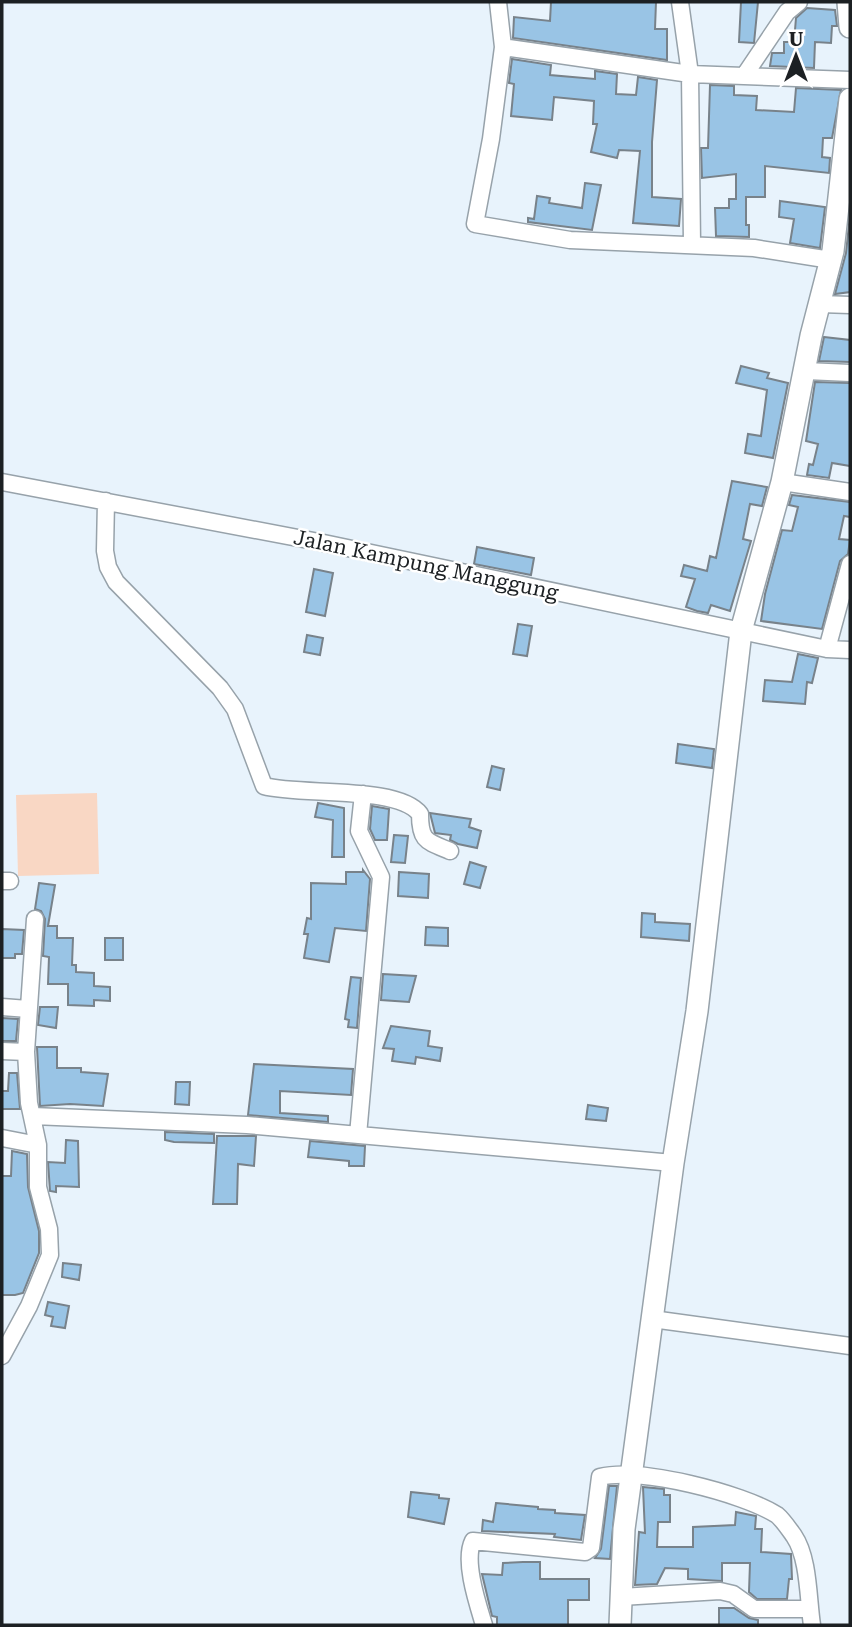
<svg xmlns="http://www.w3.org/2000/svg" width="852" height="1627" font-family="'Roboto Serif',serif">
<rect width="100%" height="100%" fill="#e8f3fc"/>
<path fill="#f9d7c4" d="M97,793l2,81 -81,2 -2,-81z"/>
<path fill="#99c4e5" stroke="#78828a" stroke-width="2" d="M551,2h105l-1,27h12v31l-154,-22 1,-21 36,4z
M741,2h17l-4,41 -15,-1z
M807,8l28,2 2,16h-5l-1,17 -16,-1 -1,26 -44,-2 2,-13h12v-11h10l2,-24z
M512,59l39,6 -1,10 45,4v-8l22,3 -1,20 20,1 2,-18 19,3 -5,62v55l29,2 -2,27 -46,-3 7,-72 -21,-1 -2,8 -26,-6 6,-28h-4l1,-23 -40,-4 -2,23 -41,-4 3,-32 -5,-1z
M710,85l24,1v9l23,1 -1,14 38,2 2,-24 45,2 -9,48h-9l-1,19 8,1 -1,15 -64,-7v31h-19v28h3v12l-33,-1 -1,-28h14v-9h7v-25l-34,4 -1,-30h7z
M585,183l16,2 -9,45 -64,-8v-4l6,1 3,-23 13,2 -1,5 33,5z
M780,201l45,6 -5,41 -30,-5 4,-24 -15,-2z
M850,215v77l-15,2 11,-41z
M824,337l26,3v22l-31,-1z
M741,366l28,7 -2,5 21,5 -15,75 -28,-5 3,-19 13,2 6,-46 -31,-7z
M815,382l35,1v83l-18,-3 -3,15 -22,-3 2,-11 4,1 5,-21 -12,-3z
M732,481l35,6 -5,19 -12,-2 -7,35 8,2 -21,70 -19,-6 -3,8 -11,-2 -11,-4 9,-28 -14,-3 3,-11 23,6 3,-15 6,2z
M792,495l58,7v15l-6,-1 -5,23 11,1 -2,14 -8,7 -18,68 -61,-8 4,-27 17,-64 10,1 6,-24 -9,-2z
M477,547l57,11 -3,17 -57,-11z
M314,569l19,4 -8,43 -19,-4z
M518,624l14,2 -5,30 -14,-2z
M307,635l16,3 -3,17 -16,-3z
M798,654l20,4 -6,25 -5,-1 -2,22 -42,-3 2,-21 27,2z
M678,744l36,5 -2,19 -36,-5z
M492,766l12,3 -4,21 -13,-3z
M318,803l26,5v49h-12l1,-37 -18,-3z
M372,806l17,3 -2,31h-12l-5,-11z
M430,813l41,6 -2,8 12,4 -4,17 -19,-4 -8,-4 1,-5 -16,-2z
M394,835l14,1 -3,27 -14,-1z
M470,862l16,5 -6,21 -16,-4z
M363,870l7,9 -4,52 -31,-3 -6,34 -25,-4 4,-24h-4l3,-16 4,1v-36l35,1v-12h17z
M399,872l30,2 -1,24 -30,-2z
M39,883l16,2 -7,41h9v12h16l-1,27h4v7l18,1v13l16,1v14l-16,-1v6l-26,-1v-21h-20l1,-27 -6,-1 2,-37 -4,-8 -6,-2z
M642,913l13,1v8l35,2 -1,17 -48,-4z
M426,927l22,1v18l-23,-1z
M2,929l22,1 -2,24h-7v4h-13z
M105,938h18v22h-18z
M383,974l33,2 -7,26 -28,-2z
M351,977l10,1 -4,50 -9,-1 1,-7 -4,-1z
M40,1007h18l-2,21 -18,-3z
M2,1018l16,1 -2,22h-14z
M391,1026l39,5 -2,15 14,2 -2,13 -24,-4 -1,7 -23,-3 2,-12 -11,-1z
M37,1047h20v21h24v4l27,2 -5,32 -33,-2 -30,2z
M254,1064l99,5 -2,26 -71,-4v22l48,3v6l-80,-7z
M9,1073h8l3,36h-18v-18h6z
M176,1082h14l-1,23 -14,-1z
M588,1105l20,3 -2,13 -20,-2z
M165,1132l49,2v9l-40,-1 -9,-2z
M217,1136h39l-2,30 -16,-2 -1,40h-24z
M66,1140l12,1 1,46 -23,-1v6l-6,-1 -2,-29 17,1z
M310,1141l55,5 -1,20h-15v-5l-41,-4z
M12,1151l15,3 1,33 11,44v22l-16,40 -8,2h-13v-119h9z
M63,1263l18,2 -2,15 -17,-3z
M48,1302l21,4 -4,22 -14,-2 2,-9 -8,-2z
M609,1486h8l-7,73 -15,-1 6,-9z
M643,1487l21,2v6h6v27h-12l-1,25h36v-20l42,-2 1,-13 20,4 -1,13h7l-1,23 30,2 1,25h-3l-2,20h-30l-8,-7 1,-29h-28v18l-34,-2v-10l-23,-1 -8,16 -22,1 4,-53 6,1z
M411,1492l28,3v3l10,1 -5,25 -36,-7z
M496,1503l42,4v2l17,1v3l30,2 -4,25 -27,-3 1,-3 -73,-3 1,-11 10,2z
M523,1562h17v17h49v21h-21v25h-71v-8l-5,-1 -10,-42 20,1 1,-12z
M719,1608h15l15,10 9,2v5h-39z"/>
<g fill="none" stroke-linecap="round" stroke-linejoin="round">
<g stroke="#97a2aa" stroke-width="19">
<path id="street" d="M498,2l5,45 -12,92 -16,85 95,16 184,8 77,12
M680,2l10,72 2,170
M503,47l187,27 160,6
M744,76l43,-64 12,-10
M820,304l30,1
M806,371l44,2
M2,482l317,60 508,107 23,1
M782,482l68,10
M106,501l-1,50 3,16 8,15 104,106 15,21 29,77c35,10 134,-1 156,28 0,27 6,27 30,37
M827,649l23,-85
M2,881h8
M2,1007l26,2
M2,1051l24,1 3,51 9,42v42l11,42 1,26 -21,51 -27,50
M26,1052l9,-133
M33,1116l214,9 426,38
M358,1135l23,-258 -22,-46 4,-37
M2,1138l36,7
M652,1319l198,27
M621,1597l99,-6 13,3 21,15h55
M484,1625c-6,-20 -21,-64 -11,-84l112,11 6,-4 9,-71c40,-10 142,16 177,38 6,5 12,14 17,21 15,22 14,63 18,89"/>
</g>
<g stroke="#97a2aa" stroke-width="24">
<path id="secondary" d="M848,2l2,25
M620,1625l4,-96 49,-366 24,-152 44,-380 41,-149 29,-146 22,-85 17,-152"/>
</g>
<use href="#street" stroke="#fff" stroke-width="16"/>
<use href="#secondary" stroke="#fff" stroke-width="21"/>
</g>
<g text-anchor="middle" stroke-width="5" stroke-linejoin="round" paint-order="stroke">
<g font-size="21" fill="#1c2023" stroke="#fff">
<text transform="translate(426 565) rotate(12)" y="7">Jalan Kampung Manggung</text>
</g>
</g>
<rect width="852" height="1627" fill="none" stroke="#1c2023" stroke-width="7"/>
<g transform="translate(796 56)" stroke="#ffffff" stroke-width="5" paint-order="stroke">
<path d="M0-5L12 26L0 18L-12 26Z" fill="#1c2023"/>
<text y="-10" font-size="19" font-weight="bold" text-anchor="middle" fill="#1c2023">U</text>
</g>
</svg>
